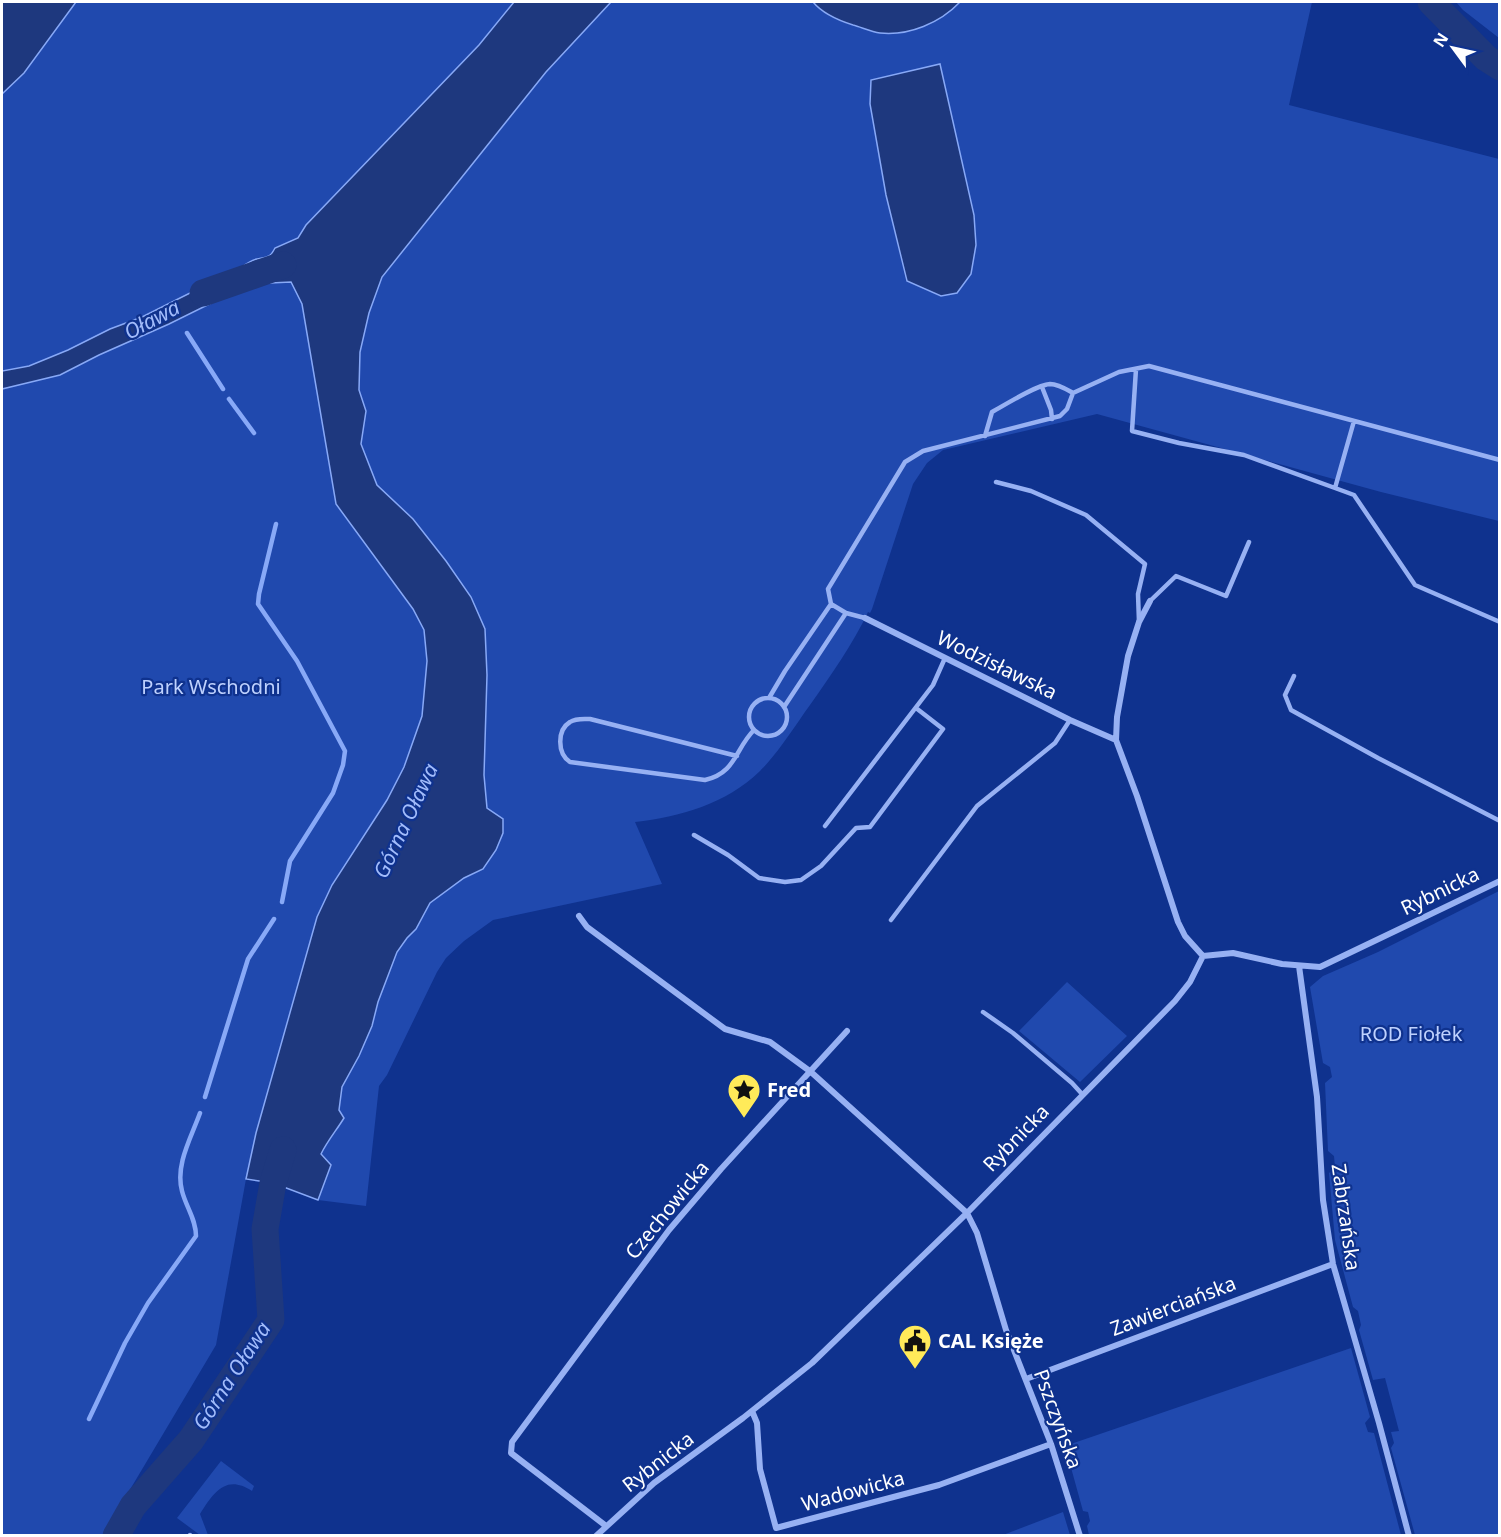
<svg xmlns="http://www.w3.org/2000/svg" width="1501" height="1537" font-family="'Noto Sans',sans-serif">
<rect width="100%" height="100%" fill="#0f328e"/>
<path fill="#2049ae" fill-rule="evenodd" d="M76,2h438l-35,43 -27,29 -6,19 -140,132 -23,40 19,39 34,200 77,105 11,21 3,31 -5,55 -163,465 -13,-2 -30,166 -113,190 -101,1v-1442l22,-21z
M528,2h285c18,21 62,33 90,30 11,-1 49,-22 57,-30h352l-23,103 210,54v362l-118,-29 -284,-78 -154,36 -16,13 -14,21 -41,125 -2,4 -2,-1c-15,32 -37,63 -58,93 -16,22 -31,47 -50,66 -34,33 -80,46 -125,51l27,62 -169,36 -29,21 -18,17 -9,14 -50,103 -8,11 -13,120 -48,-6 -36,-14 203,-557 -14,-32 -50,-68 -32,5 -61,-181zM940,65l34,150 -68,66 -20,-86 -16,-91 1,-24z
M1456,2h43v36l-36,-28z
M1499,891v644h-84l-24,-87 3,-5 -3,-11 8,-1 -14,-53 -12,2 -14,-50 2,-5 -3,-14 -5,-4 -18,-67 -6,-67 6,-5 -1,-12 -6,-5 -3,-68 7,-6 -2,-10 -7,-4 -13,-76 13,-11 55,-24z
M1067,982l60,54 -47,46 -61,-51z
M1351,1348l19,69 -5,6 3,9 6,1 27,102h-312l-2,-9 3,-5 -2,-9 -5,-1 -18,-65z
M221,1461l33,25 -2,5c-26,-17 -38,1 -52,23l8,21h-8l-23,-17z
M1063,1512l7,23h-67z"/>
<path fill="#1e387e" stroke="#88a9f7" stroke-width="1.5" d="M2,2h74l-52,71 -22,21z
M514,2h97l-65,70 -164,205 -13,36 -9,39 -1,38 7,21 -5,33 16,41 36,34 33,42 25,36 14,32 2,46 -3,100 3,33 16,11v14l-7,17 -13,19 -19,9 -34,25 -14,26 -9,9 -10,14 -19,50 -6,24 -13,30 -17,31 -3,23 5,8c-8,13 -16,22 -23,36l10,11 -13,35 -45,-17 -27,-4 10,-46 61,-216 15,-32 55,-85 17,-33 18,-51 5,-55 -3,-31 -11,-21 -77,-105 -34,-200 -11,-22 -41,2 -8,-17c4,-3 10,-7 15,-8 10,-2 13,-1 18,-11l23,-10 8,-13 173,-180z
M813,2h147c-20,21 -51,34 -80,31 -9,-1 -19,-6 -27,-8 -16,-5 -30,-11 -40,-23z
M940,64l34,151 2,30 -5,29 -14,19 -16,3 -34,-15 -21,-86 -16,-91 1,-24z
M234,271l8,17 -73,36 -70,31 -39,20 -58,14v-18l27,-5 39,-16 42,-21 32,-12z"/>
<g fill="none" stroke-linecap="round" stroke-linejoin="round">
<path stroke="#88a9f7" stroke-width="4.5" d="M187,333l36,56
M229,399l25,34
M276,524l-17,70 -1,10 39,57 48,90 -2,14 -10,28 -43,68 -8,41
M205,1097l43,-138 26,-40
M89,1419l36,-76 23,-40 48,-67c0,-17 -10,-29 -14,-45 -7,-26 9,-53 18,-78"/>
<path stroke="#1e387e" stroke-width="27" d="M1431,2l55,56 14,9
M203,293l80,-28
M116,1536l17,-30 58,-66 80,-120 -6,-91 8,-46 10,-33"/>
<path stroke="#97b1f3" stroke-width="4.5" d="M1136,369l-4,62 47,12 65,12 91,33
M1042,387l9,23 1,9
M1354,421l-19,67 19,7 61,90 85,37
M985,436l7,-24c13,-7 44,-27 58,-28 8,0 16,5 23,9
M996,482l35,9 55,24 59,49 -7,30 1,28
M1150,601l26,-25 50,20 23,-54
M865,618l-19,-5 -15,-9 -3,-15 77,-127 18,-11 137,-35 7,-7 6,-16 46,-21 30,-6 351,94
M1294,676l-9,19 6,15 87,48 122,63
M769,698l16,-27 46,-67
M749 717a19 19 0 1 1 38 0a19 19 0 1 1-38 0Z
M784,707l62,-94
M737,756l-147,-37c-7,0 -14,-1 -20,3 -13,8 -13,31 0,40l135,18c31,-7 30,-31 49,-50
M825,826l108,-141 12,-27
M694,835l34,20 31,23 26,4 16,-2 20,-14 35,-38 14,-1 73,-98 -27,-21
M891,920l86,-114 78,-63 15,-23
M983,1012l30,21 59,50 10,11
M190,1535v1"/>
<path stroke="#97b1f3" stroke-width="6" d="M1150,601l-11,21 -11,34 -11,61 -1,23 21,56 41,126 7,14 18,20
M865,618l205,102 46,20
M579,916l8,11 138,102 45,13 41,30 156,141 10,20 29,97 45,114 29,92
M1299,966l18,131 6,103 10,64 46,159 30,113
M1026,1379l307,-115
M752,1411l5,12 3,46 16,59 163,-43 112,-41
M606,1526l-95,-73 1,-11 157,-212 52,-61 126,-138
M596,1536l58,-53 89,-65 69,-55 155,-150 208,-212 15,-19 13,-26 30,-3 49,11 38,3 180,-86"/>
</g>
<defs>
<g id="sight-pin" transform="scale(1.725)"><path d="M0 17L-7.5 6A9.5 9.5 0 1 1 7.5 6Z" fill="#ffea59" stroke="#0f328e"/><path d="M0-6L1.8-2.2L6-1.7L2.9 1.2L3.7 5.4L0 3.3L-3.7 5.4L-2.9 1.2L-6-1.7L-1.8-2.2Z" fill="#111"/></g>
<g id="civic-pin" transform="scale(1.725)"><path d="M0 17L-7.5 6A9.5 9.5 0 1 1 7.5 6Z" fill="#ffea59" stroke="#0f328e"/><path d="M-.6-6.5H3V-4.5H.6V-3L4-1V1h2V6H-6V1h2V-1L-.6-3ZM-1.2 2.5V6h2.4V2.5Z" fill="#111"/></g>
</defs>
<g fill-rule="evenodd">
<use href="#sight-pin" x="744" y="1090"/>
<use href="#civic-pin" x="915" y="1341"/>
</g>
<g text-anchor="middle" stroke-width="4.5" stroke-linejoin="round" paint-order="stroke">
<g font-size="20" fill="#fff" stroke="#0f328e">
<text transform="translate(997 665) rotate(26)" y="7">Wodzisławska</text>
<text transform="translate(1440 891) rotate(-26)" y="7">Rybnicka</text>
<text transform="translate(1016 1138) rotate(-46)" y="7">Rybnicka</text>
<text transform="translate(667 1210) rotate(-51)" y="7">Czechowicka</text>
<text transform="translate(1346 1217) rotate(82)" y="7">Zabrzańska</text>
<text transform="translate(1173 1306) rotate(-21)" y="7">Zawierciańska</text>
<text transform="translate(1058 1419) rotate(70)" y="7">Pszczyńska</text>
<text transform="translate(658 1462) rotate(-38)" y="7">Rybnicka</text>
<text transform="translate(853 1491) rotate(-15)" y="7">Wadowicka</text>
</g>
<g font-size="20" fill="#bed1fe" stroke="#0f328e">
<text x="211" y="694">Park Wschodni</text>
<text x="1411" y="1041">ROD Fiołek</text>
</g>
<g font-size="20" font-weight="bold" fill="#fff" stroke="#0f328e" text-anchor="start">
<text x="767" y="1097">Fred</text>
<text x="938" y="1348">CAL Księże</text>
</g>
<g font-size="21" font-style="italic" fill="#a2bcfb" stroke="#0f328e">
<text transform="translate(152 320) rotate(-28)" y="7">Oława</text>
<text transform="translate(406 821) rotate(-65)" y="7">Górna Oława</text>
<text transform="translate(232 1376) rotate(-57)" y="7">Górna Oława</text>
</g>
</g>
<rect width="1501" height="1537" fill="none" stroke="#ffffff" stroke-width="6"/>
<g transform="translate(1453 48) rotate(303)" stroke="#0f328e" stroke-width="4.5" paint-order="stroke">
<path d="M0-4.5L10 22L0 15L-10 22Z" fill="#ffffff"/>
<text y="-9" font-size="16" font-weight="bold" text-anchor="middle" fill="#ffffff">N</text>
</g>
</svg>
